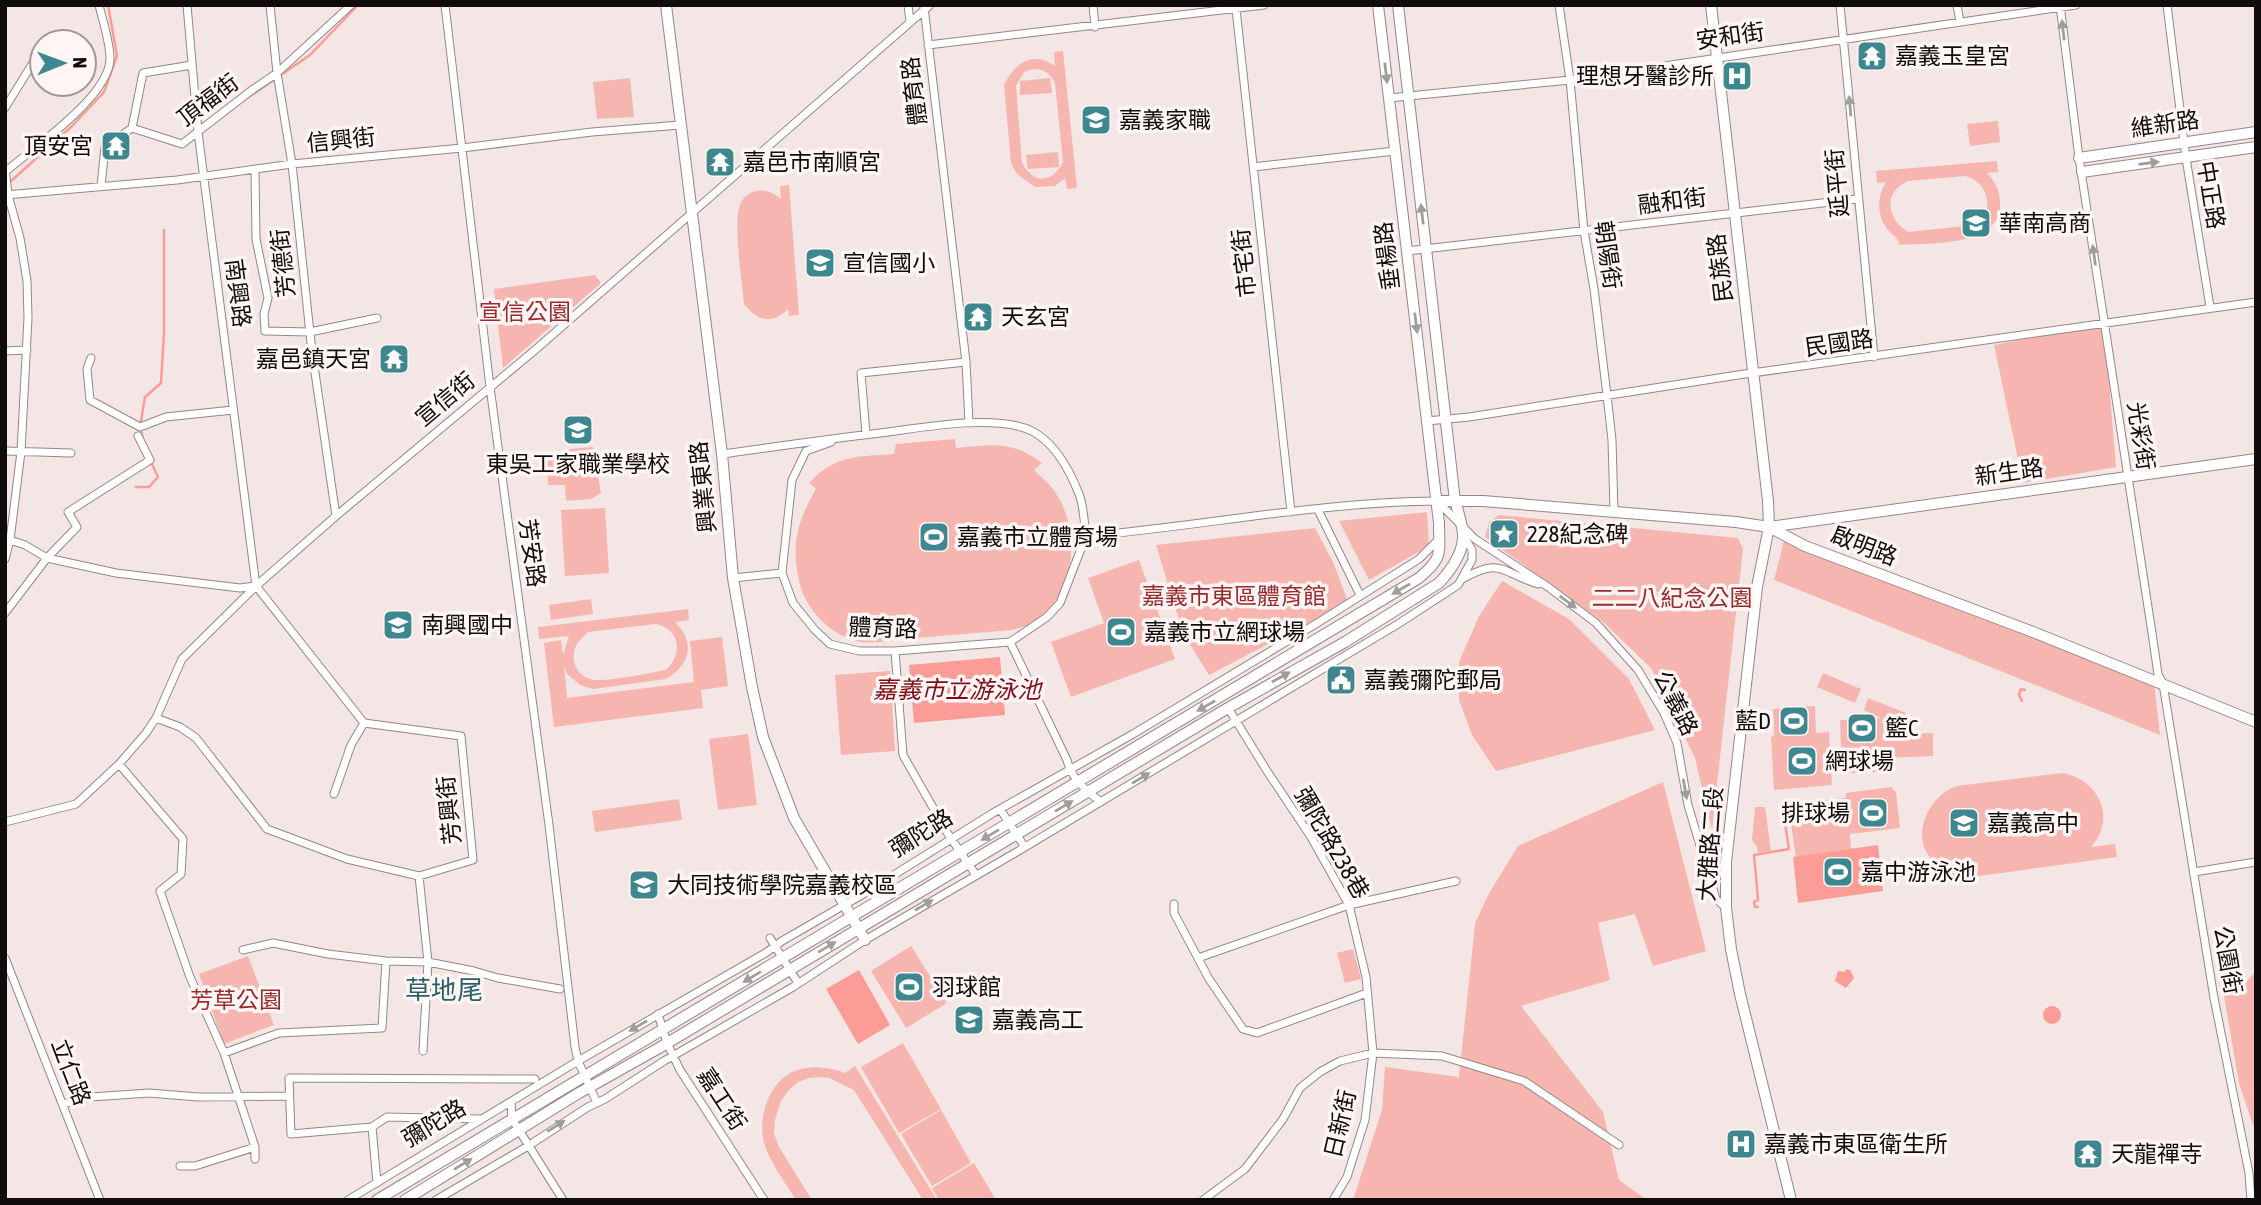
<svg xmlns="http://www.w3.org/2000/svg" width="2261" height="1205" font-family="'Asap Condensed','Noto Sans TC',sans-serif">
<rect width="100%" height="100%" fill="#f4e6e5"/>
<path fill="#f7b5b0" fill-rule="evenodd" d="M1063,51l14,137 -10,1 -2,-11 -10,8 -20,1 -18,-13 -6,-11 -7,-78c10,-22 29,-35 51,-19l-1,-14zM1033,69c11,0 17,4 22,14l8,79c-11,21 -29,23 -41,1l-6,-77 8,-14z
M630,78l4,39 -37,2 -4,-37z
M1050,78l2,15 -32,2v-14z
M1998,121l2,21 -30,4 -3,-22z
M1058,152l1,15 -31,2 -2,-14z
M1997,161l1,11 -11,1c10,11 14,21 13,35 -4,39 -73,35 -101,37 -1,-8 -5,-8 -10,-14 -12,-14 -13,-33 -3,-49l-9,1 -1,-12zM1964,176c24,4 33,36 10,49l-66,7c-21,-13 -26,-39 0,-51z
M789,185l10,130 -10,1 -1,-7c-16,16 -31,12 -44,-5 -2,-22 -11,-81 -4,-99 2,-7 8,-12 16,-14 9,-2 18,2 25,8l-1,-13z
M595,275l6,8 -98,85 -9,-79z
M2104,323l12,144 -93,16 -29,-138z
M955,439l1,9c37,-3 55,-8 86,15l-8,7c6,6 14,12 19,19 29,39 24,106 -20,133 -6,4 -14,6 -21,8 -36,3 -72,6 -107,9 -14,1 -31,5 -44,3 -30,-6 -55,-31 -62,-61 -8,-37 -2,-59 17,-92l-7,-6c27,-29 48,-26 85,-29l2,-10z
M593,447l8,46 -10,6 -25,2 -1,-16h-17l-1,-25 20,-4 2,-7z
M605,508l4,65 -44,3 -4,-66z
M1427,512l2,34 -60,34 -30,-59z
M1499,515l239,23 5,11 -31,281 -17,-72 -44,-90 -48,-46 -118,-85 4,-15z
M1315,528l18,34 15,40 -139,73 -26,-42 -27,-88z
M1784,541l370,142 6,52 -386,-155z
M1139,560l36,99 -104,38 -20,-55 53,-19 -16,-45z
M1502,581l67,38 60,60 26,51 -159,41 -24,-36 -13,-35v-38l20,-46z
M591,599l2,15 -42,6 -2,-15z
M688,609l1,11 -14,2c21,21 15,42 -9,57l-73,10 -13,-4 -13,-11 -3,-8 3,32 127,-16 -4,-41 32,-4 6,49 -27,4 2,18 -149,19 -10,-84 17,-3 2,15 6,-19 -30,3 -1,-12zM656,624c24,6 27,28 11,45 -11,4 -60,12 -71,11 -19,-1 -28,-21 -19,-36 3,-5 8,-9 11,-12z
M890,671l5,80 -54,4 -6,-80z
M1823,673l38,16 -6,14 -38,-16z
M1868,698l38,15 -5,12 -18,-7 1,17 49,-2v23l-48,2 -1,14 -42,1 -2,-53 41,-2 -17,-8z
M1815,706l1,27 13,-1 3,53 -58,5 -3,-53 3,-1 -1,-27z
M748,734l9,71 -39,5 -9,-71z
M2063,773c36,7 54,45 28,74l24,-3 2,13 -195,27 -2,-14 23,-3c-5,-4 -10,-7 -14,-11 -18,-24 2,-62 28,-70z
M1663,782l43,169 -53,15 -18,-52 -37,9 12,57 -89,26 82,106 16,68 28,20h-294l29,-90 3,-43 74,10 16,-153 13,-29 30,-49z
M1891,787l5,5 4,36 -50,6 1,15 -55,8 -8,-52 2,-2 56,-5v-5z
M679,799l3,21 -87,12 -3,-21z
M1755,807h10l6,44 -13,2 -1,-6 -5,-7z
M911,946l36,57 -41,25 -35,-57z
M1353,949l8,30 -16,4 -8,-30z
M248,956l26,69 -50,19 -25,-70z
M2256,971v163l-17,-51 -17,-99 13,10z
M903,1043l38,66 -42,24 -38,-66z
M855,1066l82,134h-14l-69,-110 -25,-12 -10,-1 -10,1 -11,4 -10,9 -7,10 -6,19 -1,14 5,13 33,53h-16c-11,-19 -29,-40 -33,-62 -4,-24 7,-55 29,-66 17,-8 37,-5 53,1z
M941,1110l30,53 -39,23 -31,-52z
M974,1163l22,37h-57l-7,-12z"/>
<path fill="#fb9c96" d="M1000,657l5,58 -91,8 -5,-58z
M1878,845l5,46 -85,12 -5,-46z
M1847,969l3,1 4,8 -8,10 -11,-7 3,-10 6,1z
M859,970l31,55 -32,19 -32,-55z
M2043 1015a9 9 0 1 1 18 0a9 9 0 1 1-18 0Z"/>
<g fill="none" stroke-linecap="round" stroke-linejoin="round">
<path stroke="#fb9c96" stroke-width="2.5" d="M243,101l67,-46 48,-50
M10,182l62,-56 32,-34 13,-36 -9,-51
M143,439l-3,-12 5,-30 16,-14 3,-51v-102
M136,487h13l9,-10 -7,-15
M2022,701l-3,-6 2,-6 4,1
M1758,907h-3l-1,-5 4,-2 -4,-45 35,-6 -7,-45"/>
<g stroke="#948786" stroke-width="9">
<path id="street" d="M187,5l11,127 58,454
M270,5l7,68 15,91 20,188 24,164
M445,5l45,382 59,438 26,222 3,14 19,42
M908,5l2,17
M1093,5l2,22
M1559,5l11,75 14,151 10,58 13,106 5,45 2,71
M1840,5l34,352
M1957,5l3,17
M2060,5l19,153 73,475 6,41 5,10 51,314 35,175 2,27
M2167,5l19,153 24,149
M924,7l42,355 3,61
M1236,9l55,503
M928,45l336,-40
M1389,98l181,-18 506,-75
M5,108l37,-60
M132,128l11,-55 49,-8
M1253,167l142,-16
M5,168l3,27 12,43 7,43 1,37 -7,134 -11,88 -5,19
M255,171l1,68 12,59 -4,16 1,17 45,1 67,-14
M5,172c28,-24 104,-75 105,-113 0,-17 -7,-37 -11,-54
M101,186l4,-39 27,-19 50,16 70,-54 25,-17 74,-68
M5,195l172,-15 115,-16 170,-16 130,-16 88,-7
M1407,251l450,-52
M5,351l22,-1
M91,358l-4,11 3,31 50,27 26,-10 67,-7
M1427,421l42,-4 269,-42 518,-73
M866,434l-5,-61 105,-11
M831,442l-25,9 -14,29 -10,93 11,30 22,27 15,14 29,7h36l115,-9 37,-25 13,-14 26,-67
M5,451l66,2
M722,454c52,-7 105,-15 158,-21 40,-5 116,-20 152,-2 23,12 38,40 47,63 5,12 5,29 7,42 117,-10 233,-34 351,-35l38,38 73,48 48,36 42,47 26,43 13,30 11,62 28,94 10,9
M1318,510l42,85
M10,540l15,5 22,13 69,15 124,15 15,-2
M733,578l49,-5
M1462,579c40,-22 38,-7 76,5
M5,613l42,-55 30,-31 -9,-15 82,-52 -12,-24
M1010,642l57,118c4,18 19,31 34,42
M895,651l8,104 45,79 28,41
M1228,708l39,63 44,66 38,68 17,72 7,76 -8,67 -18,57 -14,23
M156,718l24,9 16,11 71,91 80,30 72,17 54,-16 -12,-124 -97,-13 -108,-137
M119,764l64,75 -2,35 -21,17 30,86 34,76 31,94
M334,794l17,-49 13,-22
M1000,809l24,37
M5,822l71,-18 43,-40 27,-31 10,-15 26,-59 74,-73 80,-70 199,-166 395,-345
M2194,872l62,-10
M419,876l9,86 -5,89
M1174,904v9l35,66 34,50 14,4 110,-40
M770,938l28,45
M243,950l30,-7 55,11 58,7 42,1 46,9 24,7 62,11
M5,958l95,242
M1198,958l151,-53 107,-24
M658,1014l9,29 13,27 84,130
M224,1053l55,-20 103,-5 4,-67
M511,1102l1,17 51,81
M63,1104l28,-7 58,-4 49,4 91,-1
M372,1127l15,-10 93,2
M180,1166h15l60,-19v12
M377,1183l-5,-56 -81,7 -2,-56 246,1
M348,1200l230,-139 189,-109 15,-11 83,-48 128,-80 140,-79 186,-112 100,-63 20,-20
M436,1200l92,-54 60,-39 17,-8 59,-38 129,-74 72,-47 150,-87 383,-229 60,-39 14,-25v-10l-8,-14
M1203,1200l42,-31 38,-50 17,-31 20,-16 20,-11 33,-8 69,3 82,25 95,64"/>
</g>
<g stroke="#948786" stroke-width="12">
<path id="secondary" d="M666,5l56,449 11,124 19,109 11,50 31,81 71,122
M1711,5l57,496 1,26 -12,60 -31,275v46l5,41 9,45 51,206
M2079,158l177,-26
M2082,172l174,-25
M1437,501h46l253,21 33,5 36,19 228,86 223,90
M1769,527l487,-68
M377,1200l1042,-622c25,-21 20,-25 20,-55l-61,-518
M405,1200l174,-107 80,-45 569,-340 117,-66 94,-59c12,-13 25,-30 24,-49 -1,-11 -5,-23 -8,-33l-57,-496"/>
</g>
<use href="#street" stroke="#fff" stroke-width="7"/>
<use href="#secondary" stroke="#fff" stroke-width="10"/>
</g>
<defs><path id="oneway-solid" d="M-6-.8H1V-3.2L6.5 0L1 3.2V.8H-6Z" transform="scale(1.75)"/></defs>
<g fill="#9f9e9d">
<use href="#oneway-solid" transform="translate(2063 30) rotate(-97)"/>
<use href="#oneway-solid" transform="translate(1386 73) rotate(83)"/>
<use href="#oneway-solid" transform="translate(1850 106) rotate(-95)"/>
<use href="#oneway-solid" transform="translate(2149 163) rotate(-8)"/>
<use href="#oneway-solid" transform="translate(1422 214) rotate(-97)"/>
<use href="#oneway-solid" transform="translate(2094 255) rotate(-98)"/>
<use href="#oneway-solid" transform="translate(1416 323) rotate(83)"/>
<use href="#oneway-solid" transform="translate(1401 589) rotate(150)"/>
<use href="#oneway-solid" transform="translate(1568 602) rotate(36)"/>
<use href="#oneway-solid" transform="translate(1281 677) rotate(-29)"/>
<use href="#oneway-solid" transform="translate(1206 706) rotate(150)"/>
<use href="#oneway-solid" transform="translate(1141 778) rotate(-31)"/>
<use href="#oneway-solid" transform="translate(1685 789) rotate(80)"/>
<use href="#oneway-solid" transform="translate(1064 806) rotate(-31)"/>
<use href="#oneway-solid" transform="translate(990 835) rotate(149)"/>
<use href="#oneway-solid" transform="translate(924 905) rotate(-31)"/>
<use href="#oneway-solid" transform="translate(827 947) rotate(-31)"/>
<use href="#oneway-solid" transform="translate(752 977) rotate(149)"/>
<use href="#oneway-solid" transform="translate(638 1026) rotate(150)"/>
<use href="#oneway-solid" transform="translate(556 1126) rotate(-32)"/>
<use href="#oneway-solid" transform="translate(463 1164) rotate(-31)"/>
</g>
<defs>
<g id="temple-square" transform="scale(1.575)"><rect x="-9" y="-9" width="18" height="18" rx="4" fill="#3f878e" stroke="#fef5f4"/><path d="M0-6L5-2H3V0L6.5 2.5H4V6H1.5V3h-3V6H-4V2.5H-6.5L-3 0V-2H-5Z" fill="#fff"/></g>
<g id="hospital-square" transform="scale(1.575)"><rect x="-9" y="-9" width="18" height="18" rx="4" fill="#3f878e" stroke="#fef5f4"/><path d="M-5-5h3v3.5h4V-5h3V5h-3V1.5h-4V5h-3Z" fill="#fff"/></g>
<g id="school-square" transform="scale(1.575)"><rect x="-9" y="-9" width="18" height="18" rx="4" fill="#3f878e" stroke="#fef5f4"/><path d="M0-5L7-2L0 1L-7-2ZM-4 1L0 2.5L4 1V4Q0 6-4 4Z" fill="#fff"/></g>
<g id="sight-square" transform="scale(1.575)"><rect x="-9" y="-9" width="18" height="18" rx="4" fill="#3f878e" stroke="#fef5f4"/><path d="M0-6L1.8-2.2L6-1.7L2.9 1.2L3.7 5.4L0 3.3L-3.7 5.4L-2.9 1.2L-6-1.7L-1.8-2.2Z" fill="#fff"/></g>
<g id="stadium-square" transform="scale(1.575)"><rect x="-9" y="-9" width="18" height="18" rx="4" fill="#3f878e" stroke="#fef5f4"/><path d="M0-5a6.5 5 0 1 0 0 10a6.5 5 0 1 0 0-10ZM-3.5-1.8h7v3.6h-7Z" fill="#fff"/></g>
<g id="civic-square" transform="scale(1.575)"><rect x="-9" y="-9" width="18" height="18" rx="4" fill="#3f878e" stroke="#fef5f4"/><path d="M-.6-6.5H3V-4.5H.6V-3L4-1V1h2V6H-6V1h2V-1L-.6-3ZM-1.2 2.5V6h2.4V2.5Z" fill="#fff"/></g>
<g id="university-square" transform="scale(1.575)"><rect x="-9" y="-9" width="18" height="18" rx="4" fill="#3f878e" stroke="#fef5f4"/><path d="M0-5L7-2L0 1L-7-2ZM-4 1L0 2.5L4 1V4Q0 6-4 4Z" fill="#fff"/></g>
</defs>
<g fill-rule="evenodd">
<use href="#temple-square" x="1872" y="56"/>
<use href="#hospital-square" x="1737" y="76"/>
<use href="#school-square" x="1096" y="120"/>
<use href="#temple-square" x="116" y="146"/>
<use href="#temple-square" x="720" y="162"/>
<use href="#school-square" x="1976" y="223"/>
<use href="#school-square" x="820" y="263"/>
<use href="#temple-square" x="978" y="317"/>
<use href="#temple-square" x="394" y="359"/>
<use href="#school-square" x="578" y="430"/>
<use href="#sight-square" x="1504" y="534"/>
<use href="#stadium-square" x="934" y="537"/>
<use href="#school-square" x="398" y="625"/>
<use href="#stadium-square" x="1121" y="632"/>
<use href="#civic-square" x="1341" y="680"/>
<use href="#stadium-square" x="1794" y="721"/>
<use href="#stadium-square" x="1862" y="728"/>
<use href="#stadium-square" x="1802" y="761"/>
<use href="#stadium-square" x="1873" y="813"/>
<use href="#school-square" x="1964" y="823"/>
<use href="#stadium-square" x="1838" y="872"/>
<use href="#university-square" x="644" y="885"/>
<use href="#stadium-square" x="909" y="987"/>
<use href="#school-square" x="969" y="1020"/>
<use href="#hospital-square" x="1741" y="1144"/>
<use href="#temple-square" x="2088" y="1154"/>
</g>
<g text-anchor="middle" stroke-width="7" stroke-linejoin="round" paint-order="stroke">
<g font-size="23" fill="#100c0b" stroke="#fef5f4">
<text transform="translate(1730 36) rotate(-8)" y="8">安和街</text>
<text transform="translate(914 91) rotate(-97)" y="8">體育路</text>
<text transform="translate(208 100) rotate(-37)" y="8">頂福街</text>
<text transform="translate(2165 124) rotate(-8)" y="8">維新路</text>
<text transform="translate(341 140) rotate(-6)" y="8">信興街</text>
<text transform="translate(1837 183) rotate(-95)" y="8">延平街</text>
<text transform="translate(2211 195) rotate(81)" y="8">中正路</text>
<text transform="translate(1672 201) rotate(-7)" y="8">融和街</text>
<text transform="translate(1608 255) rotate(82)" y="8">朝陽街</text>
<text transform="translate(1387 256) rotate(-97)" y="8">垂楊路</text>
<text transform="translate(283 263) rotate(-96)" y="8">芳德街</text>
<text transform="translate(1244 263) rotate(-96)" y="8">市宅街</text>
<text transform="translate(1720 268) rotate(-97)" y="8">民族路</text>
<text transform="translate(238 293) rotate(83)" y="8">南興路</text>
<text transform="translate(1839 343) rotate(-8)" y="8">民國路</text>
<text transform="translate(445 399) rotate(-40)" y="8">宣信街</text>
<text transform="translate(2141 436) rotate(81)" y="8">光彩街</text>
<text transform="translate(2009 472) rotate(-8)" y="8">新生路</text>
<text transform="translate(703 487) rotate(-96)" y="8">興業東路</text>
<text transform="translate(1864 546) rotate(21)" y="8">啟明路</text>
<text transform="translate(532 553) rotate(82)" y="8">芳安路</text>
<text transform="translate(883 628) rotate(2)" y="8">體育路</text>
<text transform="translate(1676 703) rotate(63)" y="8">公義路</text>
<text transform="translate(449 810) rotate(-96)" y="8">芳興街</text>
<text transform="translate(921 833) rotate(-32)" y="8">彌陀路</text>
<text transform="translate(1332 843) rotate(60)" y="8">彌陀路238巷</text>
<text transform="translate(1710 844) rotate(-86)" y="8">大雅路二段</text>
<text transform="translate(2228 960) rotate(80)" y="8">公園街</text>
<text transform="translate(71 1072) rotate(69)" y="8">立仁路</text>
<text transform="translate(722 1099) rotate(57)" y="8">嘉工街</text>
<text transform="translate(434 1123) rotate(-31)" y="8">彌陀路</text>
<text transform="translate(1340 1124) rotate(-77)" y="8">日新街</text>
</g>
<g font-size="23" fill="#100c0b" stroke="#fef5f4" text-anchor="start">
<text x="1895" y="64">嘉義玉皇宮</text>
<text x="1714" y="84" text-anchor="end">理想牙醫診所</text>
<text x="1119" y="128">嘉義家職</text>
<text x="93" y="154" text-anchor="end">頂安宮</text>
<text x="743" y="170">嘉邑市南順宮</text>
<text x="1999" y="231">華南高商</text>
<text x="843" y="271">宣信國小</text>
<text x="1001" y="325">天玄宮</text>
<text x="371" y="367" text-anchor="end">嘉邑鎮天宮</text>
<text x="578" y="472" text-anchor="middle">東吳工家職業學校</text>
<text x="1527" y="542">228紀念碑</text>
<text x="957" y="545">嘉義市立體育場</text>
<text x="421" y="633">南興國中</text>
<text x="1144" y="640">嘉義市立網球場</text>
<text x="1364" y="688">嘉義彌陀郵局</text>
<text x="1771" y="729" text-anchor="end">藍D</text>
<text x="1885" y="736">籃C</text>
<text x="1825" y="769">網球場</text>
<text x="1850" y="821" text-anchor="end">排球場</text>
<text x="1987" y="831">嘉義高中</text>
<text x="1861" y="880">嘉中游泳池</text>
<text x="667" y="893">大同技術學院嘉義校區</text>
<text x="932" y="995">羽球館</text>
<text x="992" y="1028">嘉義高工</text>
<text x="1764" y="1152">嘉義市東區衛生所</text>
<text x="2111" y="1162">天龍禪寺</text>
</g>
<g font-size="23" fill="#982b2d" stroke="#fef5f4">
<text x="525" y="320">宣信公園</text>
<text x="1234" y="604">嘉義市東區體育館</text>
<text x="1672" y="606">二二八紀念公園</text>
<text x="236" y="1008">芳草公園</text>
</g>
<g font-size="24" font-style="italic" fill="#7d0c17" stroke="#fef5f4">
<text x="957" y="698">嘉義市立游泳池</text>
</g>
<g font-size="26" fill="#286167" stroke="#fef5f4">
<text x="444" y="999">草地尾</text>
</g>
</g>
<rect width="2261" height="1205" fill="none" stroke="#100c0b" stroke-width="14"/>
<g transform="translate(63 63) rotate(89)"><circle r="33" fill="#fef5f4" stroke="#9f9897" stroke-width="2"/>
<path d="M0-5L12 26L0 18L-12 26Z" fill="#3f878e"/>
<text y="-10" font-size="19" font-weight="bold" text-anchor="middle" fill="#100c0b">N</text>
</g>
</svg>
